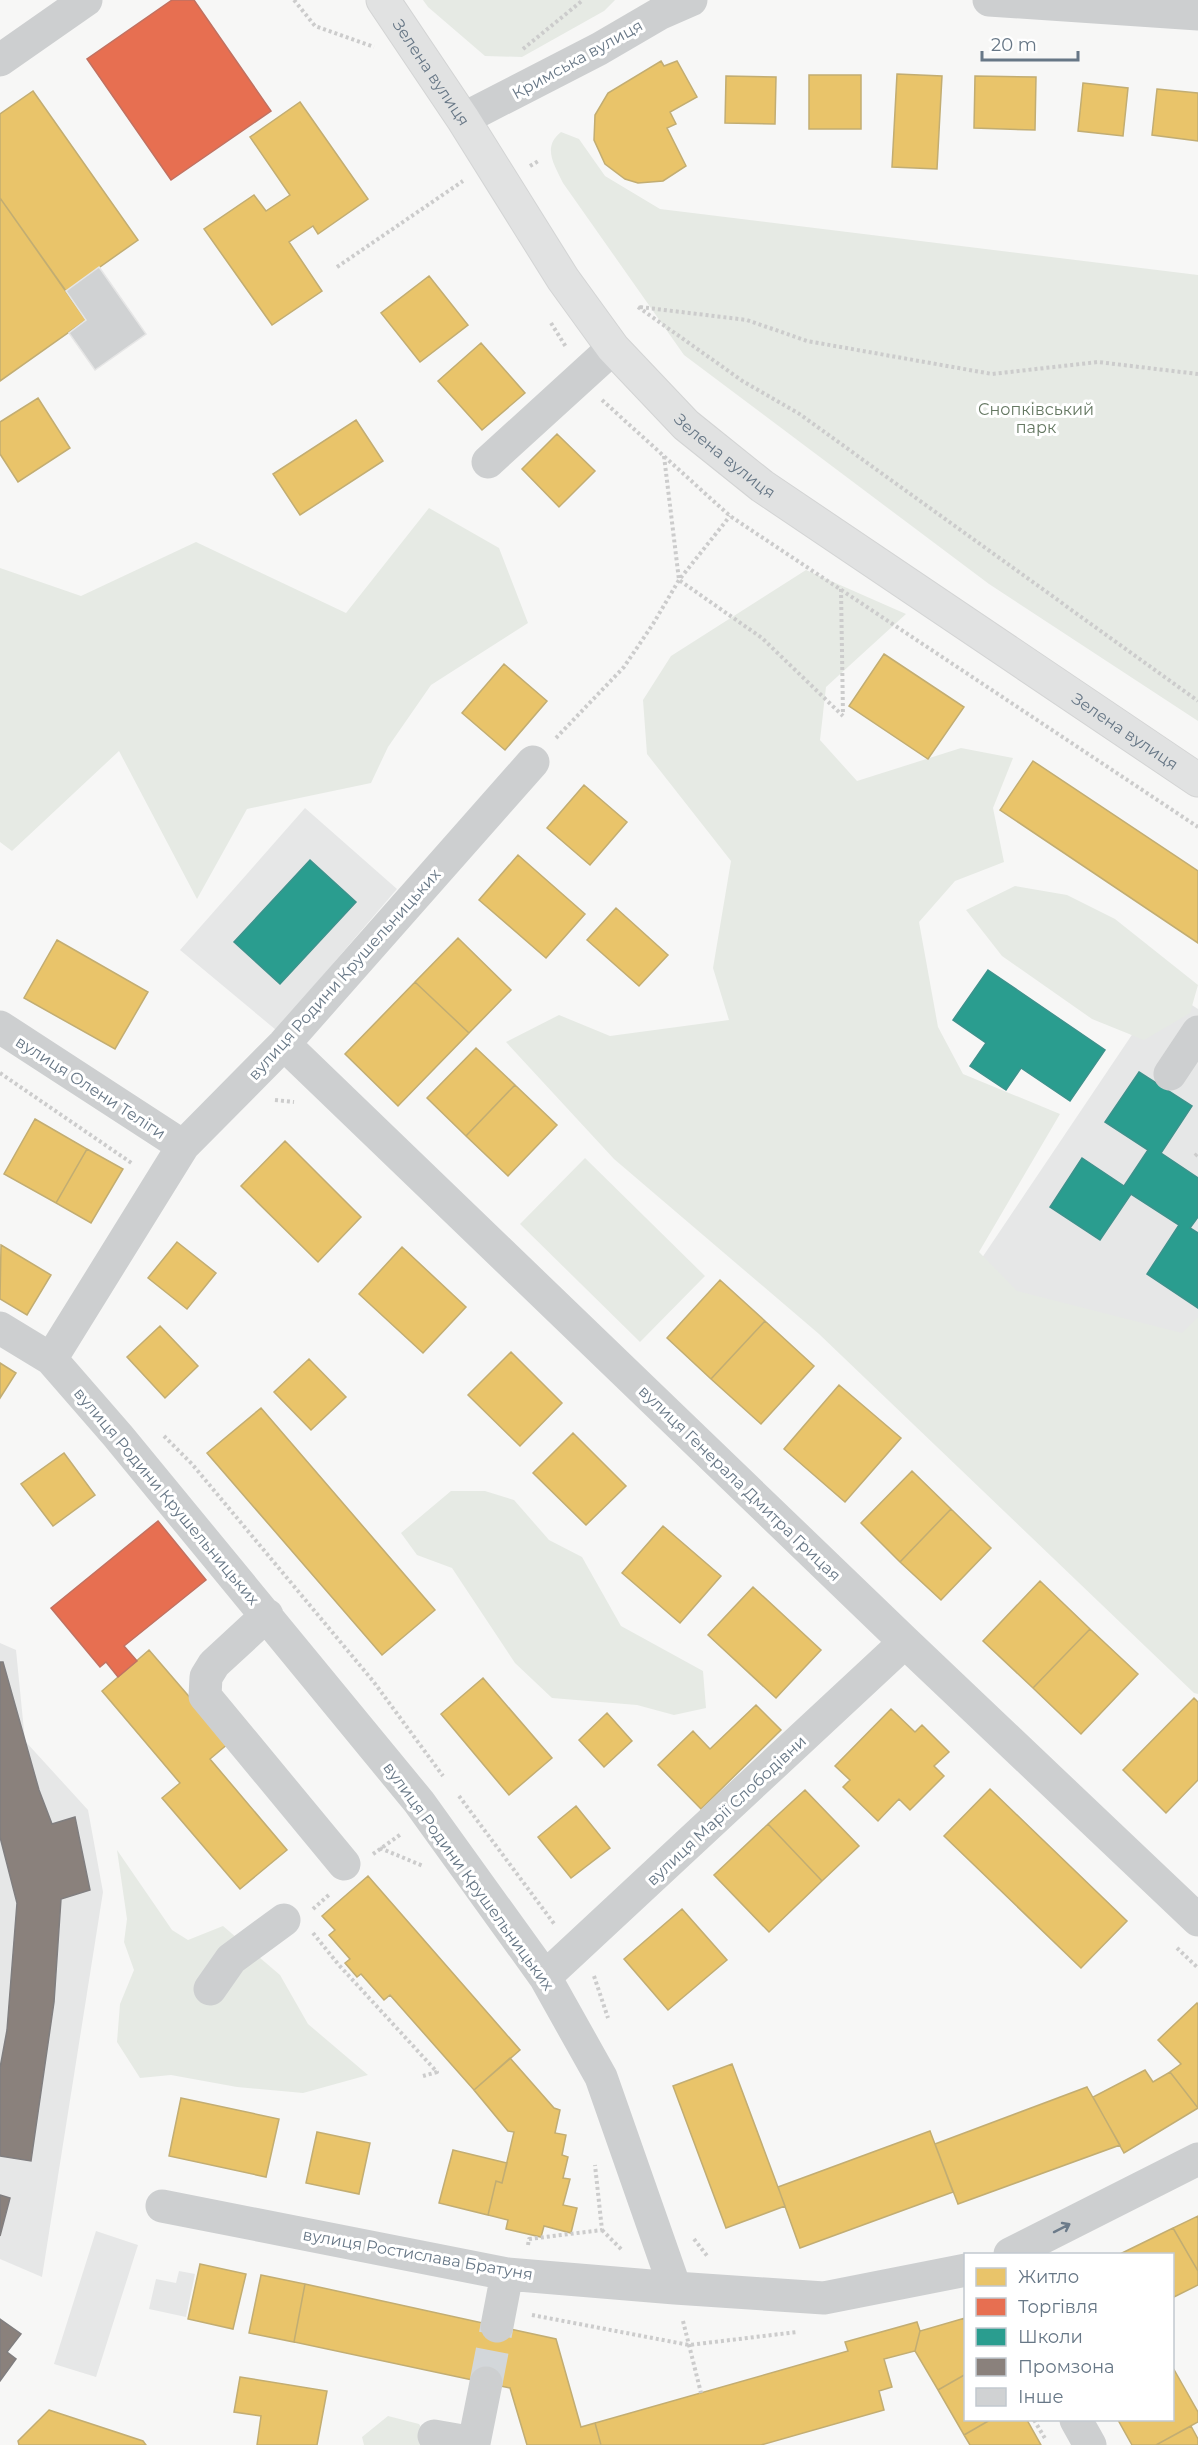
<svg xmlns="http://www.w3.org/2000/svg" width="1198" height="2445" font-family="Montserrat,sans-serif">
<rect width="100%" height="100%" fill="#f7f7f6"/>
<path fill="#e6e7e7" d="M305,808l92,81 -121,141 -96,-80z
M1164,987l34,22v465l-247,-170z
M0,1643l16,7 9,91 63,69 15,82 -61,385 -42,-18z
M96,2231l42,14 -42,132 -42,-13z
M179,2271l16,3 -9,43 -37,-8 7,-30 20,4z"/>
<path fill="#e6eae4" d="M423,0h192l-11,11 -82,46 -37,-1 -57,-49z
M561,132l18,7 26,37 55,33 538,66v446l-209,-137 -305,-229 -121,-172c-9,-19 -21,-36 -2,-51z
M429,508l70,40 29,75 -97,62 -43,62 -17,36 -124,26 -50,90 -78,-148 -107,100 -12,-9v-274l81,28 115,-54 150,71z
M806,570l100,44 -80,73 -6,53 37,41 104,-33 52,10 -20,50 11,54 -49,19 -36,41 19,105 25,47 97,40 -81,138 38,39 165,42 16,-16v377l-4,-1 -375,-359 -205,-175 -108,-117 53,-27 51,21 119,-16 -16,-52 18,-107 -84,-107 -4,-54 28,-44z
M1015,886l52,9 48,24 83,66 -8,28 -46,27 -52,-21 -90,-63 -36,-46z
M585,1158l120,118 -65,66 -120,-118z
M451,1491h34l29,9 35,40 33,17 39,69 82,45 3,37 -32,7 -37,-10 -85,-7 -37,-35 -63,-95 -35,-13 -16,-22z
M117,1850l55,80 16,10 35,-14 57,49 28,49 60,51 -65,18 -66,-6 -66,-12 -31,3 -23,-36 3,-38 14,-34 -10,-28 3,-23z
M388,2416l31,8 14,21h-69l-2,-8z"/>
<path fill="#e9c46a" stroke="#c2ad72" stroke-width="1.5" d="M661,61l3,5 13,-5 20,36 -27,15 6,12 -9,4 19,38 -23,15 -25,2 -13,-4 -20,-15 -11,-24 1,-25 13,-22z
M897,74l45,2 -5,93 -45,-2z
M809,75h52v54h-52z
M726,76l50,1 -1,47 -50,-1z
M975,76l61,1 -1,53 -61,-2z
M1083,83l45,5 -5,48 -45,-5z
M1157,89l41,4v48l-46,-6z
M33,91l105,149 -72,51 -66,-93v-84z
M300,102l68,97 -50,35 -5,-8 -24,16 33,49 -50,34 -68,-96 50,-34 12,16 24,-16 -40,-58z
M0,198l86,122 -86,61z
M429,276l39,49 -48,37 -39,-49z
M481,343l44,50 -43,37 -44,-49z
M38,398l32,50 -52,34 -18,-28v-32z
M356,420l27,41 -83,54 -27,-41z
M557,434l38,37 -36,36 -37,-38z
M884,654l80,53 -36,52 -79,-53z
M504,664l43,37 -42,49 -43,-37z
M1033,761l165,110v72l-198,-133z
M584,785l43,37 -37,43 -43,-37z
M518,855l67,59 -39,44 -67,-58z
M616,908l52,47 -29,31 -52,-46z
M458,938l53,52 -42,43 -54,-51z
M57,940l91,52 -33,57 -91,-51z
M415,982l54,51 -71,73 -53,-52z
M476,1048l39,37 -49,51 -39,-38z
M515,1085l42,40 -49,51 -42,-40z
M35,1119l52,30 -31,54 -52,-29z
M285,1141l76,76 -43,45 -77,-76z
M87,1149l36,20 -32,54 -35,-20z
M177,1242l39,31 -29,36 -39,-31z
M1,1245l50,30 -24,40 -27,-16z
M402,1247l64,60 -43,46 -64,-59z
M720,1280l45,41 -54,58 -44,-41z
M765,1321l49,45 -53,58 -50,-45z
M160,1326l38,40 -33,32 -38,-41z
M511,1352l51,51 -42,43 -52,-51z
M309,1359l37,38 -35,33 -37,-38z
M0,1363l16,10 -16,25z
M839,1385l62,53 -56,64 -61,-53z
M261,1408l174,202 -53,45 -175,-202z
M573,1433l53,53 -40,39 -53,-52z
M64,1453l31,42 -42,31 -32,-42z
M912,1471l39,38 -51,53 -39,-39z
M951,1509l40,39 -50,52 -41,-38z
M663,1526l58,50 -41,47 -58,-50z
M1040,1581l50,48 -57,59 -50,-47z
M753,1587l68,63 -45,48 -68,-63z
M1090,1629l48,45 -57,60 -48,-46z
M149,1650l80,93 -19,16 77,91 -47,39 -78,-91 18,-15 -78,-92z
M483,1678l69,80 -43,37 -68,-81z
M1194,1698l4,4v78l-32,33 -43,-43z
M756,1705l25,25 -80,79 -43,-44 35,-34 17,18z
M891,1709l24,23 7,-7 27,27 -15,14 10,10 -34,34 -11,-11 -21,22 -35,-34 7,-7 -15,-14z
M607,1713l25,28 -28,26 -25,-27z
M990,1789l137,132 -46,47 -137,-132z
M805,1790l54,56 -37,35 -54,-57z
M576,1806l34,42 -39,30 -33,-41z
M768,1824l54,57 -53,51 -55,-57z
M368,1876l152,174 -46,40 -84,-95 -6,5 -23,-26 -4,3 -12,-14 5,-4 -21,-24 6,-5 -13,-14z
M682,1909l45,51 -59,50 -44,-51z
M1197,2003l1,2v103l-28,-36 11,-8 -23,-24z
M510,2058l44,50 6,2 -5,23 11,2 -4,20 6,2 -5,21 7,1 -7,26 14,3 -6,25 -27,-7 -3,11 -35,-8 2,-9 -20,-5 8,-34 6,2 12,-51 -6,-1 -34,-41z
M732,2064l53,142 -59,22 -53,-142z
M1145,2070l8,12 17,-10 28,36 -74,45 -31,-56z
M1087,2087l33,58 -162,59 -23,-60z
M181,2098l98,21 -13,58 -97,-21z
M930,2131l23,61 -153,56 -22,-61z
M317,2132l53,11 -11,51 -53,-11z
M453,2150l54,13 -5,20 -6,-2 -8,34 -49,-12z
M1198,2216v55l-25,-43z
M1173,2228l25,43v14l-26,13v-44h-52z
M200,2264l46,10 -13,55 -45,-10z
M261,2275l44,9 -11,58 -45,-9z
M305,2284l251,55 25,88 14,-4 6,22h-74l-17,-57 -216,-46z
M965,2318l1,56 -28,16 -23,-39 5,-20z
M917,2322l3,9 -5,20 -31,8 8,28 -13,4 5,19 -123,35h-160l-6,-22 253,-72 -3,-9z
M1172,2366l26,46v10l-42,23h-24l-14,-25h54z
M966,2374v46h24l-26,15 -26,-45z
M240,2377l87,14 -10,54h-60l4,-29 -27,-4z
M49,2410l94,31 3,4h-127l-1,-4z
M990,2420h37l14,25h-71l-6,-10z
M1191,2426l7,13v6h-42z"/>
<path fill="#e76f51" stroke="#c17161" stroke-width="1.5" d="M172,0h22l77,111 -100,69 -84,-121z
M158,1521l48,59 -82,66 13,15 -19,16 -12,-15 -6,5 -49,-59z"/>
<path fill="#2a9d8f" stroke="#3c928c" stroke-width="1.5" d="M310,860l46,42 -76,82 -46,-42z
M988,970l117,80 -35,51 -49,-33 -15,22 -36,-24 16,-23 -33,-23z
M1139,1072l53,34 -31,47 37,25v39l-8,11 8,5v75l-51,-34 32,-49 -48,-31 -31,46 -50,-33 32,-49 42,28 24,-36 -43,-28z"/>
<path fill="#8a817c" stroke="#807e7f" stroke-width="1.5" d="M0,1662h3l36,128 13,34 23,-7 15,73 -29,9 -7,103 -23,159 -31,-5v-88l7,-38 10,-127 -17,-66z
M0,2195l10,3 -10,38z
M0,2319l21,15 -14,18 9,7 -16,22z"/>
<path fill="#d0d2d3" stroke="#e6e6e6" stroke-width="1.5" d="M99,267l47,67 -51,36 -26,-37 17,-13 -20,-29z"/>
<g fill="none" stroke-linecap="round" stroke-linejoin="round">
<path stroke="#d3d7da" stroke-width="33" stroke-dasharray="33 16" stroke-linecap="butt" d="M486,2383l11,-57"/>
<g stroke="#d3d4d4" stroke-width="35">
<g id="major">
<path id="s1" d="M383,0l80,119 100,160 50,69 73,77 76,61 436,294"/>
</g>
</g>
<path stroke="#ccc" stroke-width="4" stroke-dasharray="3 3" stroke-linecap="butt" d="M294,0l21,26 59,21
M523,49l60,-49
M530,166l10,-6
M337,267l126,-86
M638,307l106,75 54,31 400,288
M640,307l107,13 60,21 185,33 106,-12 100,12
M551,323l15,24
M602,400l128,116 468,311
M664,456l15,124 83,58 81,78
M841,589l2,126
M556,738l68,-71 29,-43 26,-44 51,-64
M0,1073l133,91
M275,1100l19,2
M1195,1156l3,-3
M164,1436l28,28 181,217 70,95
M459,1796l96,129
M380,1848l43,18
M373,1854l28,-20
M313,1909l17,-15
M313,1933l25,31 99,108 -14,4
M1177,1948l21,20
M594,1976l14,42
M602,2230l21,21
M694,2239l14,18
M528,2245l1,-6 73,-9 -7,-65
M532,2315l157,30 108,-13
M683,2321l18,72
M1034,2420l12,20"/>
<path stroke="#cdcfd0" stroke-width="33" d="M989,0l209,14
M0,60l86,-60
M463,119l136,-70 60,-35 32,-14
M488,462l125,-114
M0,1027l183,119
M284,1044l621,598 293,278
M1170,1074l28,-42
M0,1328l51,31 67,77 301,366 126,175 56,100 74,211
M51,1359l132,-213 101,-102 249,-282
M267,1615l-53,49 -8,13 -1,19 139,168
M545,1977l360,-335
M210,1989l21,-30 53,-39
M162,2206l345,68 168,14 149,10 142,-28
M1010,2254l188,-95
M497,2326l10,-52
M1076,2420l14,25
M434,2436l40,7 12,-60"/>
<use href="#major" stroke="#e1e2e2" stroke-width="33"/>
</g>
<defs><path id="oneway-shaft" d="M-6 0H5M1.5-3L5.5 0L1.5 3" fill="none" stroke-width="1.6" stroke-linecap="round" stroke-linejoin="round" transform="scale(1.5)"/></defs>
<use stroke="#6c7b8a" href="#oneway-shaft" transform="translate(1062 2228) rotate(-27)"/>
<g text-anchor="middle" stroke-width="6" stroke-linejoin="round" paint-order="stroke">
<g font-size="16" fill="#677786" stroke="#fff">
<text transform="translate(577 59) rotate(-29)" y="6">Кримська вулиця</text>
<text dy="6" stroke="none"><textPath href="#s1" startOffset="87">Зелена вулиця</textPath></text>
<text dy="6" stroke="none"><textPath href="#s1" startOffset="573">Зелена вулиця</textPath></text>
<text dy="6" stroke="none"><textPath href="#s1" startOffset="1059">Зелена вулиця</textPath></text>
<text transform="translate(344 974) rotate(-48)" y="6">вулиця Родини Крушельницьких</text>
<text transform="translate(91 1087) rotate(33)" y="6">вулиця Олени Теліги</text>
<text transform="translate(740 1483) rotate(44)" y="6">вулиця Генерала Дмитра Грицая</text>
<text transform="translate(167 1496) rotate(50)" y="6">вулиця Родини Крушельницьких</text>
<text transform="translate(726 1810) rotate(-43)" y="6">вулиця Марії Слободівни</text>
<text transform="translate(469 1876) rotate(54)" y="6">вулиця Родини Крушельницьких</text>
<text transform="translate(418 2254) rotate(10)" y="6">вулиця Ростислава Братуня</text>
</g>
<g font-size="16" fill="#657862" stroke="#fff">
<text x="1036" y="415">Снопківський<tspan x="1036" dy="18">парк</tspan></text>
</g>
</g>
<rect x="964" y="2253" width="210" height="168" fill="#ffffff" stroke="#c2c9cf" stroke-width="1.5"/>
<rect x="976" y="2268" width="30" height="18" fill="#e9c46a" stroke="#c2c9cf" stroke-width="1.5"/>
<text x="1018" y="2283" font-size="18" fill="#677786">Житло</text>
<rect x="976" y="2298" width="30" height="18" fill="#e76f51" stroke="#c2c9cf" stroke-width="1.5"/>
<text x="1018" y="2313" font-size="18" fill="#677786">Торгівля</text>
<rect x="976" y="2328" width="30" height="18" fill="#2a9d8f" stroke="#c2c9cf" stroke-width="1.5"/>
<text x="1018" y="2343" font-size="18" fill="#677786">Школи</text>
<rect x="976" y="2358" width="30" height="18" fill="#8a817c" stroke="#c2c9cf" stroke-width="1.5"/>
<text x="1018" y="2373" font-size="18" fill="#677786">Промзона</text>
<rect x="976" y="2388" width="30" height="18" fill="#d0d2d3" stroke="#c2c9cf" stroke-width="1.5"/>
<text x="1018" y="2403" font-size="18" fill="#677786">Інше</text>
<path d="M982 51v9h96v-9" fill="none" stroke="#677786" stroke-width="3"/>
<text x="991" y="51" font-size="18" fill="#677786" stroke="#ffffff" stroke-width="4.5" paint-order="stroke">20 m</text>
</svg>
